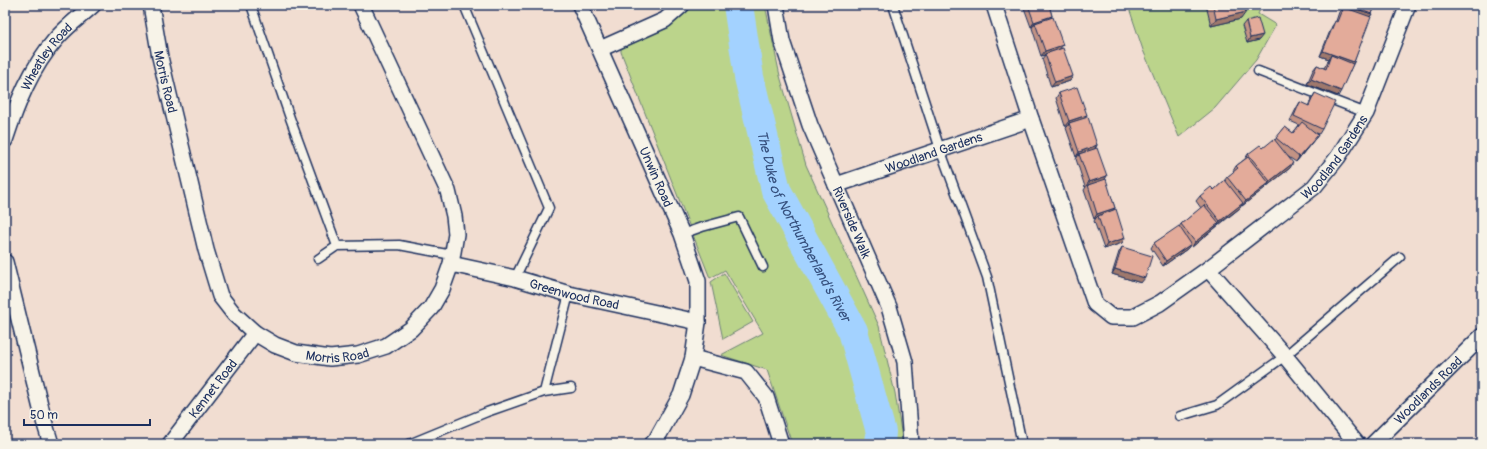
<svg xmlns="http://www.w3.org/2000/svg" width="1487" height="449" font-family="Pangolin,sans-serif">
<rect width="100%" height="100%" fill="#f1ddd1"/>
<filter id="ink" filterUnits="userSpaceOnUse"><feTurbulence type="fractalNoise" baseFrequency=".025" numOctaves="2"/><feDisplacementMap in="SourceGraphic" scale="8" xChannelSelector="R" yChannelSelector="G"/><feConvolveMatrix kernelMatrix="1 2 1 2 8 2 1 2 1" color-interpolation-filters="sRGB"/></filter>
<g filter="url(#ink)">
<path fill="#bbd48b" stroke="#6b8274" d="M690,5h40l28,153 12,36 73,132 30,105 -1,13h-80l-25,-74 -46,-15 42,-22 -38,-63 -15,8 -89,-226v-6l51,-25z
M745,5h20l15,71 26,89 73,161 16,67 8,51h-17l2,-13 -30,-106 -63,-112 -16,-48z
M1128,5h134l-4,9 18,11 -20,35 -41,48 -36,29 -36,-87z
M724,273l29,49 -30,17 -12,-57z"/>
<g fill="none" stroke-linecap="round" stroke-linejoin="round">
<path stroke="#a3d2ff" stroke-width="30" id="s1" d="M738,5l11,72 27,113 77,141 28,101 -1,12"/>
<g stroke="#1b2f5e" stroke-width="11">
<path id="lane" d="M251,5l39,113 47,128
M464,5l85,203 -34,70
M893,5l47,144 47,128 34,162
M1258,71l108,42
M682,234l20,-7 37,-10 24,50
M318,259l19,-13 62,-1 53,10
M544,392l25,-98
M1180,416l37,-11 68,-49 115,-99
M409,444l78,-32 57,-20 27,-4"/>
</g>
<g stroke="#1b2f5e" stroke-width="18">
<g id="street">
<path id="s2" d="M151,5l9,52 46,193 14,46 14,18 21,19 20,12 21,8 34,5 28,-3 28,-9 25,-17 20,-21 11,-19 9,-25 5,-30 -2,-18 -6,-25 -87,-186"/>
<path id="s3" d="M580,5l102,229 16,47v41l-5,36 -12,37 -25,45 -4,4"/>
<path id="s4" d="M776,5l6,36 28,84 79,182 16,55 6,82"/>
<path d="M600,49l65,-29 17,-15"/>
<path d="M1031,119l64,185 16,13h22l27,-14 48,-34 77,87 72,88"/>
<path id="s5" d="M5,140c12,-37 26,-72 51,-101 11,-13 25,-23 37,-34"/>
<path id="s6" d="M836,185l195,-66 -37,-114"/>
<path d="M5,262l39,159 7,23"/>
<path id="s7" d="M451,264l64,14 54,16 129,28"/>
<path id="s8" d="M1208,269l106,-82 24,-30 28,-44 42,-108"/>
<path d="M693,358l53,14 20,25 15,47"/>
<path id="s9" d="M170,444l85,-111"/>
<path id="s10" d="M1373,444l109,-108"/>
</g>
</g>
<use href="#lane" stroke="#f7f3e8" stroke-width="8"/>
<use href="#street" stroke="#f7f3e8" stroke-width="15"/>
</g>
<path fill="#c39384" stroke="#1b2f5e" d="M1023,5h26l3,11 -1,1 19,64 -19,6 -9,-28 3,-4 -4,1 -9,-28 1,-2 -2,1z
M1206,5h39l-4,14 -30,7z
M1349,5h26l-3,9 -2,3 -16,45 -2,4 -14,30 -31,-12 6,-14 4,-5 7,3 5,-9 -9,-3 12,-30 4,-5 3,-9 4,-5 5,2z
M1246,21l13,19 -12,3 -5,-17z
M1059,93l28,22 -2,3 12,27 -2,4 10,31 10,28 -2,2 9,33 -18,6 -10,-28 2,-3 -2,1 -10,-29 2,-3h-1l-9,-28 2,-3 -2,1 -10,-29 2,-2h-3l-9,-28z
M1315,93l7,36 -3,5 -5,-2 4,3 -22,27 -9,-6 3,12 -48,38 -1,-1 -1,3 -48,39 -2,-2 -3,4 -24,17 -12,-18 3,-5 25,-16 2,-3 20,-16 -5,-7 4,-5 14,-6 10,-9 3,-4 7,-5 -1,-1 3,-5 9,-7 3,-5 15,-6 12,-8 10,-13 8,6 6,-8 -9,-4 7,-14 3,-5 8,4 4,-8z
M1122,247l19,36 -29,-9 7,-22z"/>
<path fill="#9f786c" stroke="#1b2f5e" d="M1351,7l21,7 -4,5 -21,-7z
M1246,12l-5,7 -30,7 5,-7z
M1052,16l-3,5 -14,2 -2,3 -2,1 3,-5z
M1263,35l-4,5 -12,3 3,-5z
M1063,45l-4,5 -14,4v1l-4,1 4,-5z
M1323,51l31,11 -3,5 -20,-12 -2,4 -9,-3z
M1073,76l-3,5 -19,6 4,-5z
M1311,79l30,12 -3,5 -31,-12z
M1087,115l-4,5 -14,3 -1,3h-3l4,-5z
M1318,135l-4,5 -18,22 3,-5z
M1097,145l-3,5 -15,4 -1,2 -2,1 3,-5z
M1293,163l-3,5 -23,18 3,-5z
M1107,176l-3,5 -16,4 -3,2 4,-5z
M1269,183l-4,5 -23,18 4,-5z
M1243,203l-3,5 -24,18 4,-5z
M1115,208l-3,4 -14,4 -2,2 -2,1 3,-5z
M1219,223l-4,5 -23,19 3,-5z
M1125,238l-3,5 -18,6 3,-5z
M1191,244l-4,5 -24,17 3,-5z
M1115,269l30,9 -4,5 -29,-9z"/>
<path fill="#e3ab9a" stroke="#1b2f5e" d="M1028,5h21l3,11 -18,6z
M1213,5h32l1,7 -30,7z
M1351,5h24l-3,9 -21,-7z
M1343,7l28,10 -17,45 -31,-11 12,-30 2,1z
M1053,17l10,28 -18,6 -10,-28z
M1258,18l5,17 -13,3 -4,-17z
M1063,48l10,28 -18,6 -10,-28z
M1331,55l22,9 -12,27 -30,-12 6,-14 9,4z
M1077,87l10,28 -18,6 -10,-28z
M1315,93l20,9 -13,27 -28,-13 6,-14 9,4z
M1088,117l9,28 -18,7 -10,-29z
M1302,122l16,13 -19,22 -23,-19 9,-11 8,6z
M1274,139l19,24 -23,18 -22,-27 12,-9 3,3z
M1097,148l10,28 -18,6 -10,-28z
M1248,157l21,26 -23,18 -19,-24 11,-9 -2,-2z
M1106,179l9,29 -18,6 -9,-29z
M1225,180l18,23 -23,18 -20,-25 11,-9 3,3z
M1204,205l15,18 -24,19 -14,-18z
M1116,209l9,29 -18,6 -9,-28z
M1179,226l12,18 -25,17 -12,-18z
M1122,247l30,9 -7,22 -30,-9z"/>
</g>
<g text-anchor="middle" stroke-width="4" stroke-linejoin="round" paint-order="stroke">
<g font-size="13" fill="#1b2f5e" stroke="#f7f3e8">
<text dy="5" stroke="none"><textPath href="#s5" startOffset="94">Wheatley Road</textPath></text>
<text dy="5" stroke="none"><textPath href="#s2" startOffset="78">Morris Road</textPath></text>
<text dy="5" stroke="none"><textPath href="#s6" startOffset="103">Woodland Gardens</textPath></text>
<text dy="5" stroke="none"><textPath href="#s8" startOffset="170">Woodland Gardens</textPath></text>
<text dy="5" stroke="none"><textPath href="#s3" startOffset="188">Unwin Road</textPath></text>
<text dy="5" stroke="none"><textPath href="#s4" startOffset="231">Riverside Walk</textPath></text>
<text dy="5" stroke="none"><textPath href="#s7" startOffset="127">Greenwood Road</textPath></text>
<text dy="5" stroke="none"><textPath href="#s2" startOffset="438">Morris Road</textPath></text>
<text dy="5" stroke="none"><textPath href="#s9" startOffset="70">Kennet Road</textPath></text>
<text dy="5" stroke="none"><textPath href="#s10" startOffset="77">Woodlands Road</textPath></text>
</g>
<g font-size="14" font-style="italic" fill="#36507e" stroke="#f7f3e8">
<text dy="5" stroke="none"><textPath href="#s1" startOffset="233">The Duke of Northumberland's River</textPath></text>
</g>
</g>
<rect width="1487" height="449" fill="none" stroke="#f7f3e8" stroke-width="20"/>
<rect x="10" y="10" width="1467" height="429" fill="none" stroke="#1b2f5e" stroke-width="1.5" filter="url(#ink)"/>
<path d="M24 419v6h126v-6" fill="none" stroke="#1b2f5e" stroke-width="2"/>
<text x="30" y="419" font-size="12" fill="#1b2f5e" stroke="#f7f3e8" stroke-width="3" paint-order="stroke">50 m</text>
</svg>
